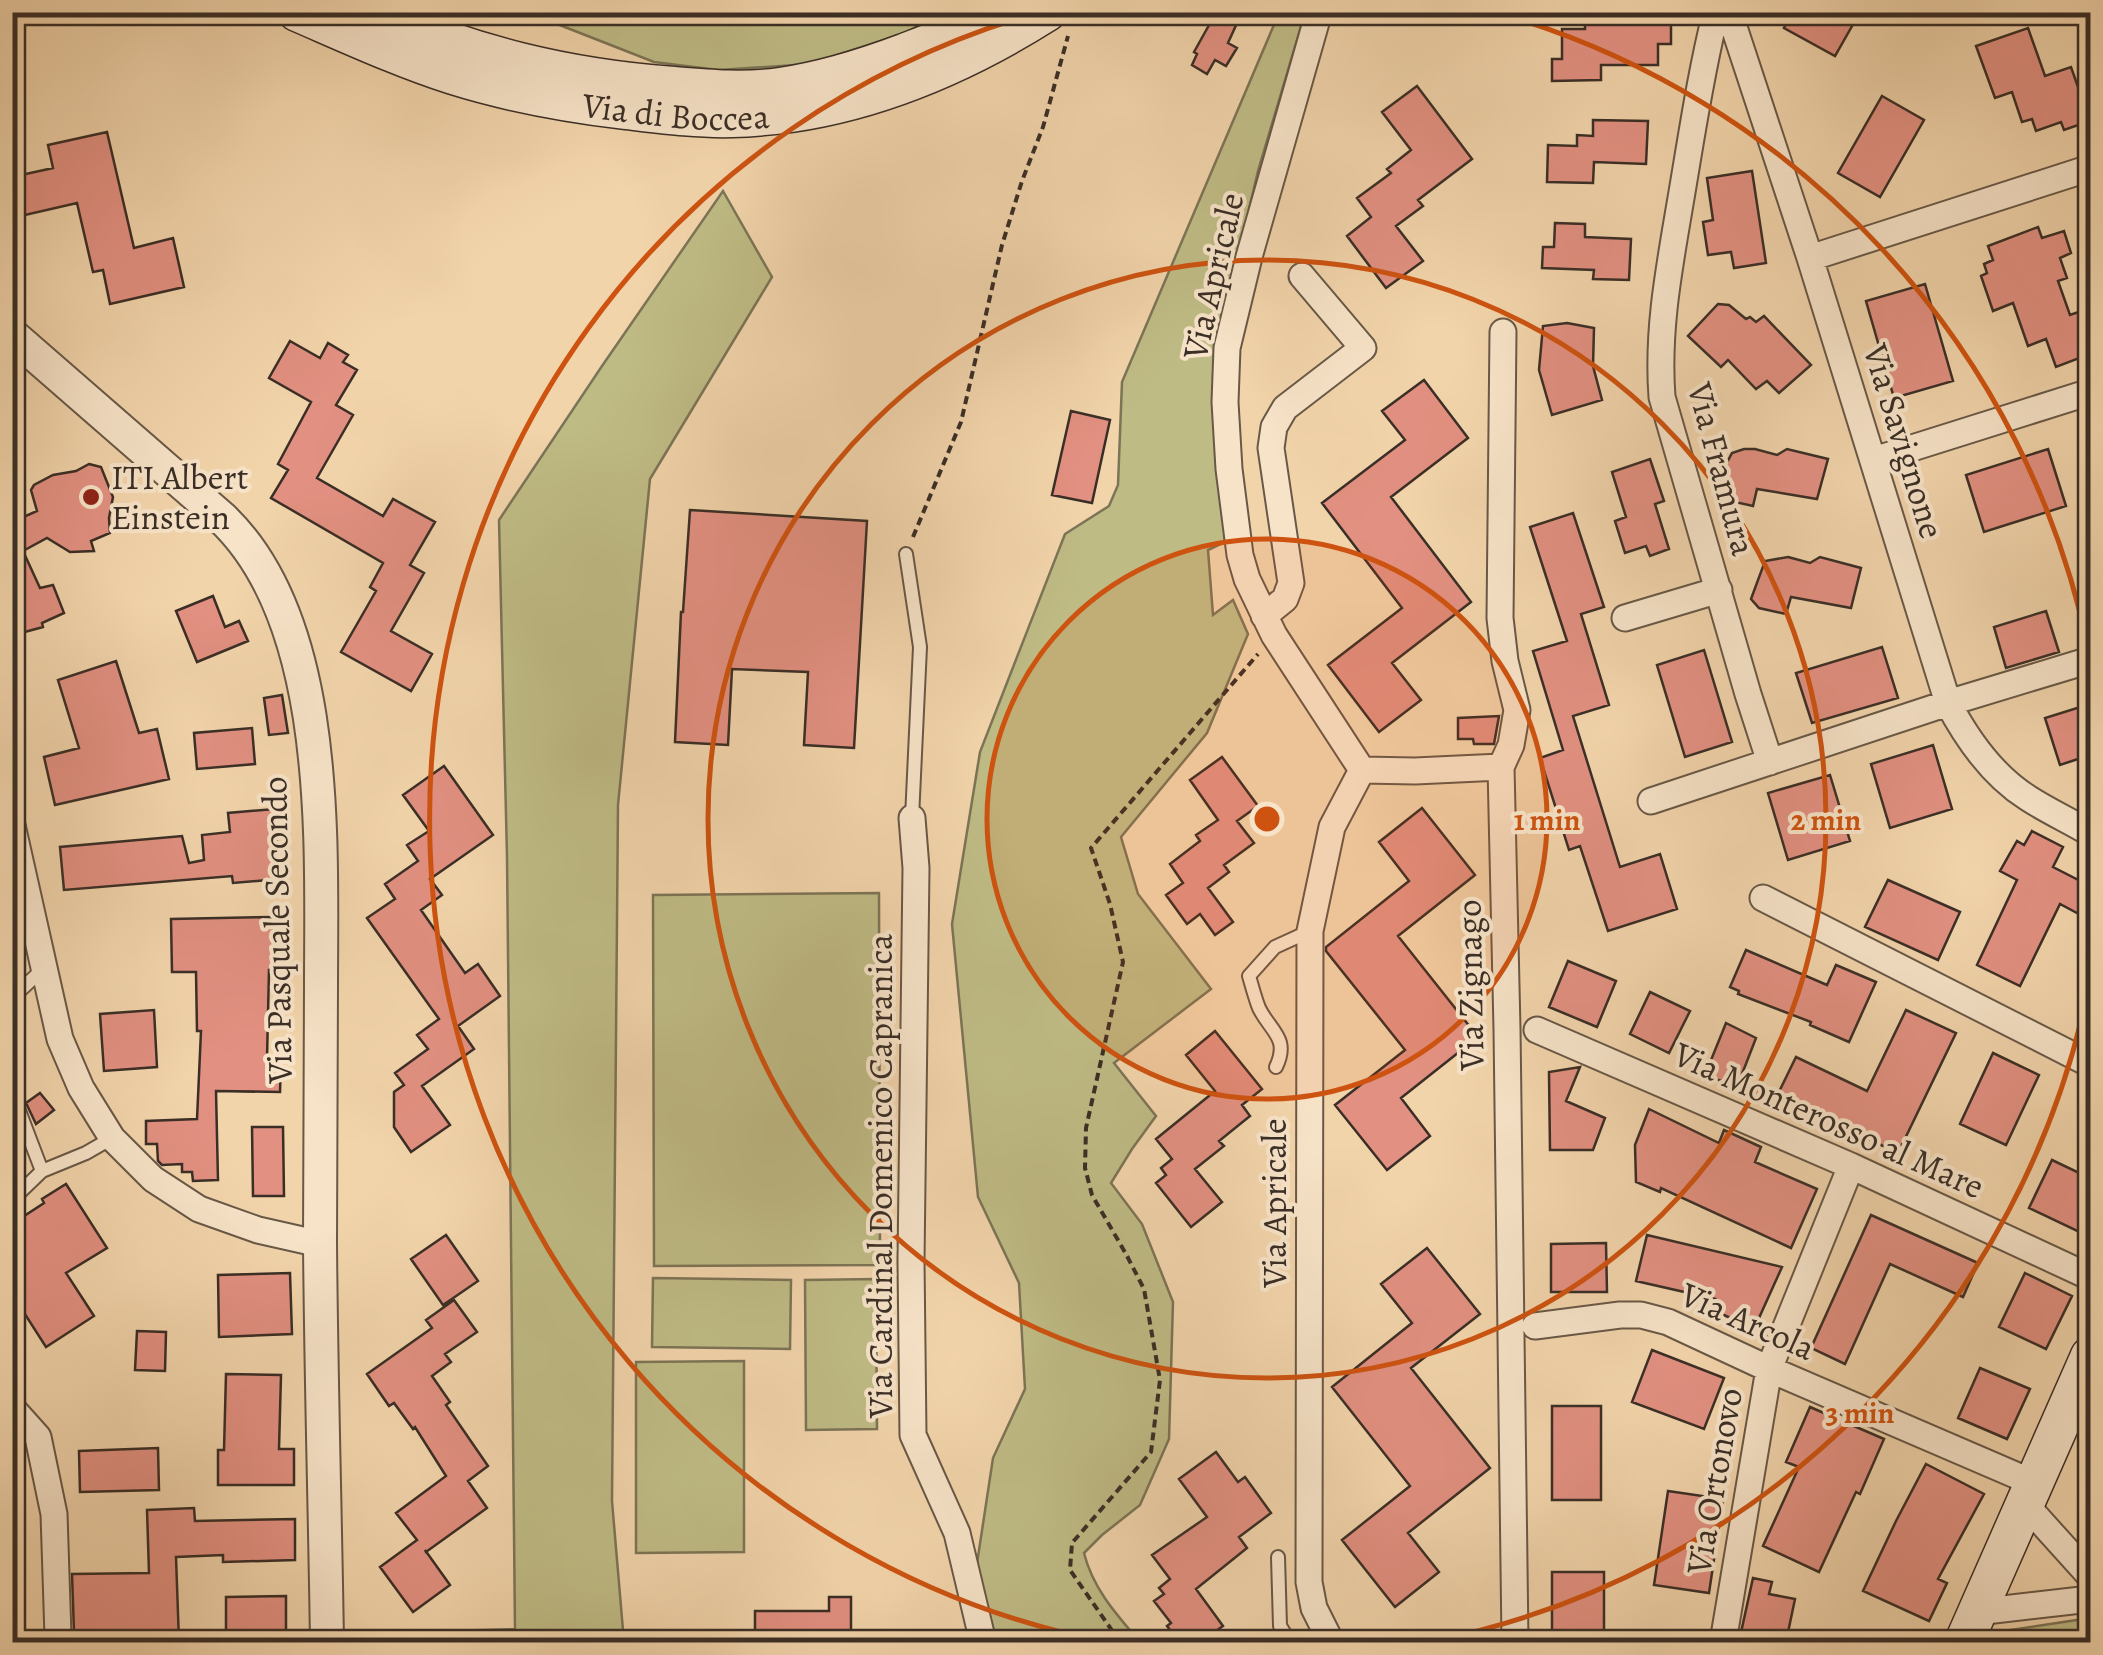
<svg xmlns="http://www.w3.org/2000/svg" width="2103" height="1655" font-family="Alegreya,serif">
<rect width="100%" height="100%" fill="#f2d4ab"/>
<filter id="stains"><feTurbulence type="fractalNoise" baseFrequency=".002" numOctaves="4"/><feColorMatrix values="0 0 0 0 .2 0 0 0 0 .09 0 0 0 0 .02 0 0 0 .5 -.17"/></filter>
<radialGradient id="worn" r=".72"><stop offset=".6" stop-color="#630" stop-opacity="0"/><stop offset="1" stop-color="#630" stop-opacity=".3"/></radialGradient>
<path fill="#bfbb85" stroke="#7c7456" stroke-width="2.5" d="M529,13h403l-21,18 -101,33 -92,6 -64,-8z
M1279,13h26l-47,158 -35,149 -10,56 12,166 -17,8 5,65 20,-15 15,34 -41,99 -86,104 17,57 73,95 -97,74 42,53 -24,33 -21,34 31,41 31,78 -4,137 -29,66 -38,30 -18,18c9,36 33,62 56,89h-150l-14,-72 17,-112 32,-69 -6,-106 -41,-86 -26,-273 28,-172 85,-218 44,-28 9,-21 4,-103z
M723,191l49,86 -122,202 -32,326 -6,696 12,141h-277v-8l168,-5 -8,-772 -8,-337 103,-154z
M879,893l1,372 -226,1 -1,-371z
M653,1278l138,2 -1,69 -138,-2z
M876,1279l1,150 -71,1 -1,-150z
M744,1361v191l-108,1v-191z
M2090,1618v24h-96l4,-10z"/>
<path fill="#e29081" stroke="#3a2e26" stroke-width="2.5" d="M1225,12h17l-14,31 9,5 -11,18 -11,-6 -8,14 -15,-9 5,-11 -3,-2 19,-34 7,4z
M1793,12h67l-25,44 -51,-28z
M1585,18h86v26h-13v21h-57v15l-49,1v-22h10v-30h23z
M2028,28l17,48 26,-9 19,54 -26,9 -3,-8 -25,9 -4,-12 -10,3 -10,-30 -17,6 -19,-52z
M1417,86l55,73 -54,41 5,6 -27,20 27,35 -37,27 -39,-52 24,-19 -14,-19 34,-25 -4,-4 24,-19 -29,-38z
M1882,96l42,24 -44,77 -42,-24z
M1593,120l55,1 -2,43 -52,-2 -1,21 -46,-1 1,-37 29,1v-11l16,1z
M107,132l27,116 39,-10 11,49 -74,17 -7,-34 -10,2 -16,-69 -65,15v-41l41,-9 -5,-23z
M1752,171l14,92 -32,5 -3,-16 -23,3 -5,-33 10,-2 -6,-42z
M1555,223l30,1v13l46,2 -2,41 -36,-1 1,-9 -52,-2 1,-21h11z
M2038,227l4,11 22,-7 7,22 -11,5 7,20 -9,3 12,34 20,-7v46l-34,13 -10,-28 -18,7 -15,-43 -20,8 -12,-35 6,-3 -3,-9 9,-4 -5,-14z
M1925,284l28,97 -59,17 -28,-97z
M1718,304l11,1 17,14 4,-2 6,5 8,-6 47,49 -32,28 -12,-12 -11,8 -28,-29 -7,7 -33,-31z
M1567,323l27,5 -1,38 9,34 -50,15 -13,-45 4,-44z
M290,341l30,17 8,-15 20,12 -5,7 14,8 -21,35 17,10 -36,63 66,38 10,-17 42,23 -25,43 14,8 -33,58 41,23 -21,37 -70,-39 35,-61 -6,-4 13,-24 -112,-65 17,-28 -10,-6 33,-62 -42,-24z
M1424,380l44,58 -77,59 80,105 -79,61 29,37 -42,32 -51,-67 74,-57 -80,-105 83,-63 -23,-29z
M1071,411l39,9 -18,83 -40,-8z
M1744,449h11l22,6 10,-6 41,10 -11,40 -60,-10 -4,17 -27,-6 -8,-10 6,-22 8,-15z
M2048,449l18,57 -82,26 -18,-57z
M1650,459l14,42 -9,3 14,45 -19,7 -4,-10 -21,7 -10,-32 11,-4 -14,-45z
M89,464l12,3 12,30 -4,21 1,15 -19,8 3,10 -24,1 -23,-14 -24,13 17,37 13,-3 11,28 -22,10 1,4 -22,6 -9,-23v-88l25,-11 -6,-21 3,-5 19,-10 23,-4z
M690,510l177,11 -13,227 -50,-3 4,-73 -76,-3 -4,76 -53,-3 6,-130h2z
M1573,513l31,94 -23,7 28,91 -36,11 47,151 40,-13 17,55 -69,22 -28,-85 -11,4 -29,-92 23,-8 -30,-99 34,-10 -37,-114z
M1788,557l22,6 10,-6 41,11 -10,40 -60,-11 -5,17 -27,-6 -8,-9 14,-38z
M213,596l12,31 14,-6 9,20 -51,21 -21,-51z
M2046,611l13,41 -53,16 -12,-41z
M1882,647l16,51 -86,25 -16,-50z
M1704,650l28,92 -47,15 -28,-92z
M116,661l23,72 18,-4 12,50 -114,26 -11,-48 35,-9 -21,-68z
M282,695l6,38 -19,2 -5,-37z
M2090,704v51l-30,10 -15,-47z
M1499,716l-5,28h-20l-1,-5h-15v-21z
M252,728l3,36 -58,5 -3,-36z
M1933,745l19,64 -62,19 -19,-64z
M1222,757l36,49 -21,15 17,22 -30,22 5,7 -21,16 25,34 -18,13 -15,-21 -13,10 -21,-29 17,-12 -13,-19 30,-23 -4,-6 22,-15 -28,-40z
M444,766l49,69 -63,44 12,16 -21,15 44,63 13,-9 22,32 -42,30 16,23 -52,37 28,39 -39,27 -17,-25v-35l10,-7 -9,-12 33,-24 -11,-14 22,-16 -72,-101 28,-19 -10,-15 33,-23 -11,-16 22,-14 -26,-36z
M1830,775l20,66 -62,19 -20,-67z
M1422,808l53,67 -77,61 80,101 -77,61 29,38 -43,34 -52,-65 70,-55 -79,-99v-4l83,-66 -30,-39z
M275,809l4,70 -46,4 -1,-7 -168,14 -4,-43 122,-11 7,27 15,-3 -2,-25 28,-3 -2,-19z
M2032,831l31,16 -10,20 37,19v34l-30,-16 -40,82 -43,-21 40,-85 -17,-9 17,-30 7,4z
M1888,880l72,32 -22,48 -73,-33z
M273,917l1,53h-5l-2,89h14l-1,33 -64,-1 2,89 -25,1 -1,-9h-10v-8l-20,1 -4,-4 -1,-17h-11v-23l51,-2 4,-88h-4l-1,-59h-24l-1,-53z
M1746,950l81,35 9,-20 40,17 -27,60 -39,-17 1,-3 -73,-28 1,-3 -9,-4z
M1568,961l48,20 -19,46 -48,-20z
M1650,992l40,19 -21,42 -39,-19z
M154,1010l3,57 -53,4 -4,-57z
M1906,1010l50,23 -58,120 -121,-57 19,-39 71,34z
M1726,1023l30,15 -19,49 -32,-12z
M1215,1031l47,58 -20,16 8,11 -31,25 5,5 -29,23 27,33 -31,25 -35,-44 10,-8 -5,-7 11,-9 -16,-20 59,-48 -29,-36z
M1993,1053l46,22 -33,70 -46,-21z
M1580,1067l-14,34 39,17 -12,32h-43l-1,-78z
M40,1093l14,17 -18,14 -10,-21z
M1649,1109l70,34 5,-13 37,17 -6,15 62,27 -26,59 -130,-60 -1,4 -24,-10 -1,-37z
M252,1127h31l1,69h-31z
M2052,1160l38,18v59l-61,-29z
M66,1184l41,64 -41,25 28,43 -48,31 -34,-53v-70l32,-21 -2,-4z
M1871,1215l107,48 -15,34 -73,-33 -45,100 -34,-16z
M446,1235l32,46 -35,24 -32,-46z
M1647,1235l135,32 -28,62 -43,-20 4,-10 -79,-18z
M1606,1243l1,49h-56v-48z
M1427,1248l53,66 -69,54 79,100 -82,65 31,39 -44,35 -53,-67 68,-54 -78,-99 80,-64 -31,-39z
M290,1273l2,61 -73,3 -1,-62z
M2025,1273l47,23 -26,53 -47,-22z
M454,1300l23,32 -32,22 6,8 -19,14 18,26 -4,3 42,61 -20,15 19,27 -61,44 -1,-2 25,35 -37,27 -33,-45 37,-27 -21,-27 50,-37 -31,-49 -2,2 -19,-26 -5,3 -22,-32 65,-46 -6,-8z
M137,1331l29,1 -1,39 -30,-1z
M1652,1350l72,28 -20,51 -72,-27z
M1980,1368l50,21 -23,50 -49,-21z
M226,1374l55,1 -2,74h15v36h-76v-35h6z
M1552,1406h49v94h-49z
M1810,1407l74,32 -24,55 -4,-2 -37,80 -56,-26 36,-79 -13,-5z
M158,1448l1,42 -79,2 -1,-41z
M1216,1452l22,30 7,-5 26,36 -32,24 8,11 -51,41 27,37 -23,16h-21l-12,-16 4,-3 -17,-22 10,-7 -5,-6 11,-9 -18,-24 55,-38 -28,-38z
M1926,1464l58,30 -46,85 9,4 -18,38 -66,-30 33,-70z
M1668,1491l55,8 -14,94 -55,-8z
M194,1508l1,13 100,-2v41l-72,2v-7l-47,2 3,85h-60v-2l-42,-1 -3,-7 -2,-58 77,-1 -2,-63z
M1552,1572h52v68h-52z
M1753,1578l19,4 -3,12 26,5 -9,43h-18l-28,-5z
M286,1596v46h-60v-45z
M829,1597h22v35l-28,-1v11h-68v-31h74z"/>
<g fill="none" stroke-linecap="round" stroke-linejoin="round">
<g stroke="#685847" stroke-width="16">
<path id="service" d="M906,554l14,93 -8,171
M12,998l32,-30
M1276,1067c14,-29 -6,-36 -17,-59 -4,-10 -7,-22 -10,-32l26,-29 35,-16
M12,1102l6,6 24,63
M12,1200l30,-29 44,-18 26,-15
M1278,1557l2,69 10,16"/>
</g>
<g stroke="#685847" stroke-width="29">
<path id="minor" d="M1319,12l-70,245 -22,91 -2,54 4,67 11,86 7,24 27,56 88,135
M1716,12c-16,64 -25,128 -36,192 -11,65 -23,127 -18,193l86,297 22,68
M1729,12l81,246 138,445c19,36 45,73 80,95 20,13 42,23 62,35
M1810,258l280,-90
M1503,332l-3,286 5,43 12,49 -6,35 -10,22 6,262 8,613
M1874,460l216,-68
M1264,616l21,-17 6,-16 -20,-135 3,-21 11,-19 78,-60 -61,-72
M1625,618l94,-28
M1362,770l53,1 86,-4
M1651,801l297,-98 142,-43
M912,818l4,50 -5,393 2,174 44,98 26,109
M12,825l48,214 21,49 31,50 41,41 46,30 59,21 62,14
M1763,898l327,166
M1537,1030l314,136 239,111
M1535,1326l85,-11h21l27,7 101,47 265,114
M12,1408l26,29 16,77 4,122 3,6
M2025,1504l65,72
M1977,1612l113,-13
M1331,1642l-17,-34 -5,-26 1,-651 22,-104 30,-57
M1723,1642l46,-273 82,-203"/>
</g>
<g stroke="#685847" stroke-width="36">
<path id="tertiary" d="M12,335l209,182c111,104 100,327 100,468 0,86 -1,171 -1,257 1,133 5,267 7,400"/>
</g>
<g stroke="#3a2e26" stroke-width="41">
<g id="secondary">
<path id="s1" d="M297,12c51,22 103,46 156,63 57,18 114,28 172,35 35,4 72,9 107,8 114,-3 220,-46 315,-106"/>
<path d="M373,12c101,43 192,66 301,74 36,3 70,6 106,1 42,-6 84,-19 124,-34 31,-12 62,-23 90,-41"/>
<path d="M1964,1642l126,-286"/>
</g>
</g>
<path stroke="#3a2e26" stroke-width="4" stroke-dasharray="8 5" stroke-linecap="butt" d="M913,537l48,-115 41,-177 20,-64 21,-54 25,-91
M1120,1642l-50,-72 2,-27 79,-91 9,-72 -16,-91 -18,-35 -34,-59 -7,-27 1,-40 37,-166 -13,-58 -19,-56 167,-194"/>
<use href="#service" stroke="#f7e3c8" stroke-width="12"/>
<use href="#minor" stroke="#f7e3c8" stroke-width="25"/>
<use href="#tertiary" stroke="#f7e3c8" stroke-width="32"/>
<use href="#secondary" stroke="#f7e3c8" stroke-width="38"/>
</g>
<circle cx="1267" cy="819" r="280" fill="#ce5310" fill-opacity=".12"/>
<g fill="none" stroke="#ce5310" stroke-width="5">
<circle cx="1267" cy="819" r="280"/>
<circle cx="1267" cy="819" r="559"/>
<path d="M2089 986A839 839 0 0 1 1434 1641M1100 1641A839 839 0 0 1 1036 13M1498 13A839 839 0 0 1 2089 652"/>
</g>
<circle fill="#8f2418" stroke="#f7e3c8" stroke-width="4" cx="91" cy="497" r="10"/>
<g text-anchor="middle" stroke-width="8" stroke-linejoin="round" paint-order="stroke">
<g font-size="35" fill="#3a2e26" stroke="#f7e3c8">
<text dy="12" stroke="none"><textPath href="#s1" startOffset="395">Via di Boccea</textPath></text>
<text transform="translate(1213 276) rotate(-77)" y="12">Via Apricale</text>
<text transform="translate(1904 441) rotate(73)" y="12">Via Savignone</text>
<text transform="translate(1722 469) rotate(75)" y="12">Via Framura</text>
<text transform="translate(277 930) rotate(-91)" y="12">Via Pasquale Secondo</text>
<text transform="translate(1470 985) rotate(-91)" y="12">Via Zignago</text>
<text transform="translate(1829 1120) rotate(24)" y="12">Via Monterosso al Mare</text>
<text transform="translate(880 1176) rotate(-90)" y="12">Via Cardinal Domenico Capranica</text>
<text transform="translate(1274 1203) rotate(-90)" y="12">Via Apricale</text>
<text transform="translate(1748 1321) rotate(24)" y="12">Via Arcola</text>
<text transform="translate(1714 1481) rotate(-80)" y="12">Via Ortonovo</text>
</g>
<g font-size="35" fill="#3a2e26" stroke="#f7e3c8" text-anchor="start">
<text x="111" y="489">ITI Albert<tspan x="111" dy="40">Einstein</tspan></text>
</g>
</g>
<circle cx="1267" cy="819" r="15" fill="#ce5310" stroke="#f7e3c8" stroke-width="5"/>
<g font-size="30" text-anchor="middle" font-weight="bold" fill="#ce5310" stroke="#f7e3c8" stroke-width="8" stroke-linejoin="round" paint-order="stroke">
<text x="1547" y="830">1 min</text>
<text x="1826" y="830">2 min</text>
<text x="1860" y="1423">3 min</text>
</g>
<rect width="2103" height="1655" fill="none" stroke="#f2d4ab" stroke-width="50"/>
<rect x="15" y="15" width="2073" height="1625" fill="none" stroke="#3a2e26" stroke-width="5"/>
<rect x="25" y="25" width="2053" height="1605" fill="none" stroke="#3a2e26" stroke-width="2.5"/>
<rect width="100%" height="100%" filter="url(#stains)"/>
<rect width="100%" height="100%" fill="url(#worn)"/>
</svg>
